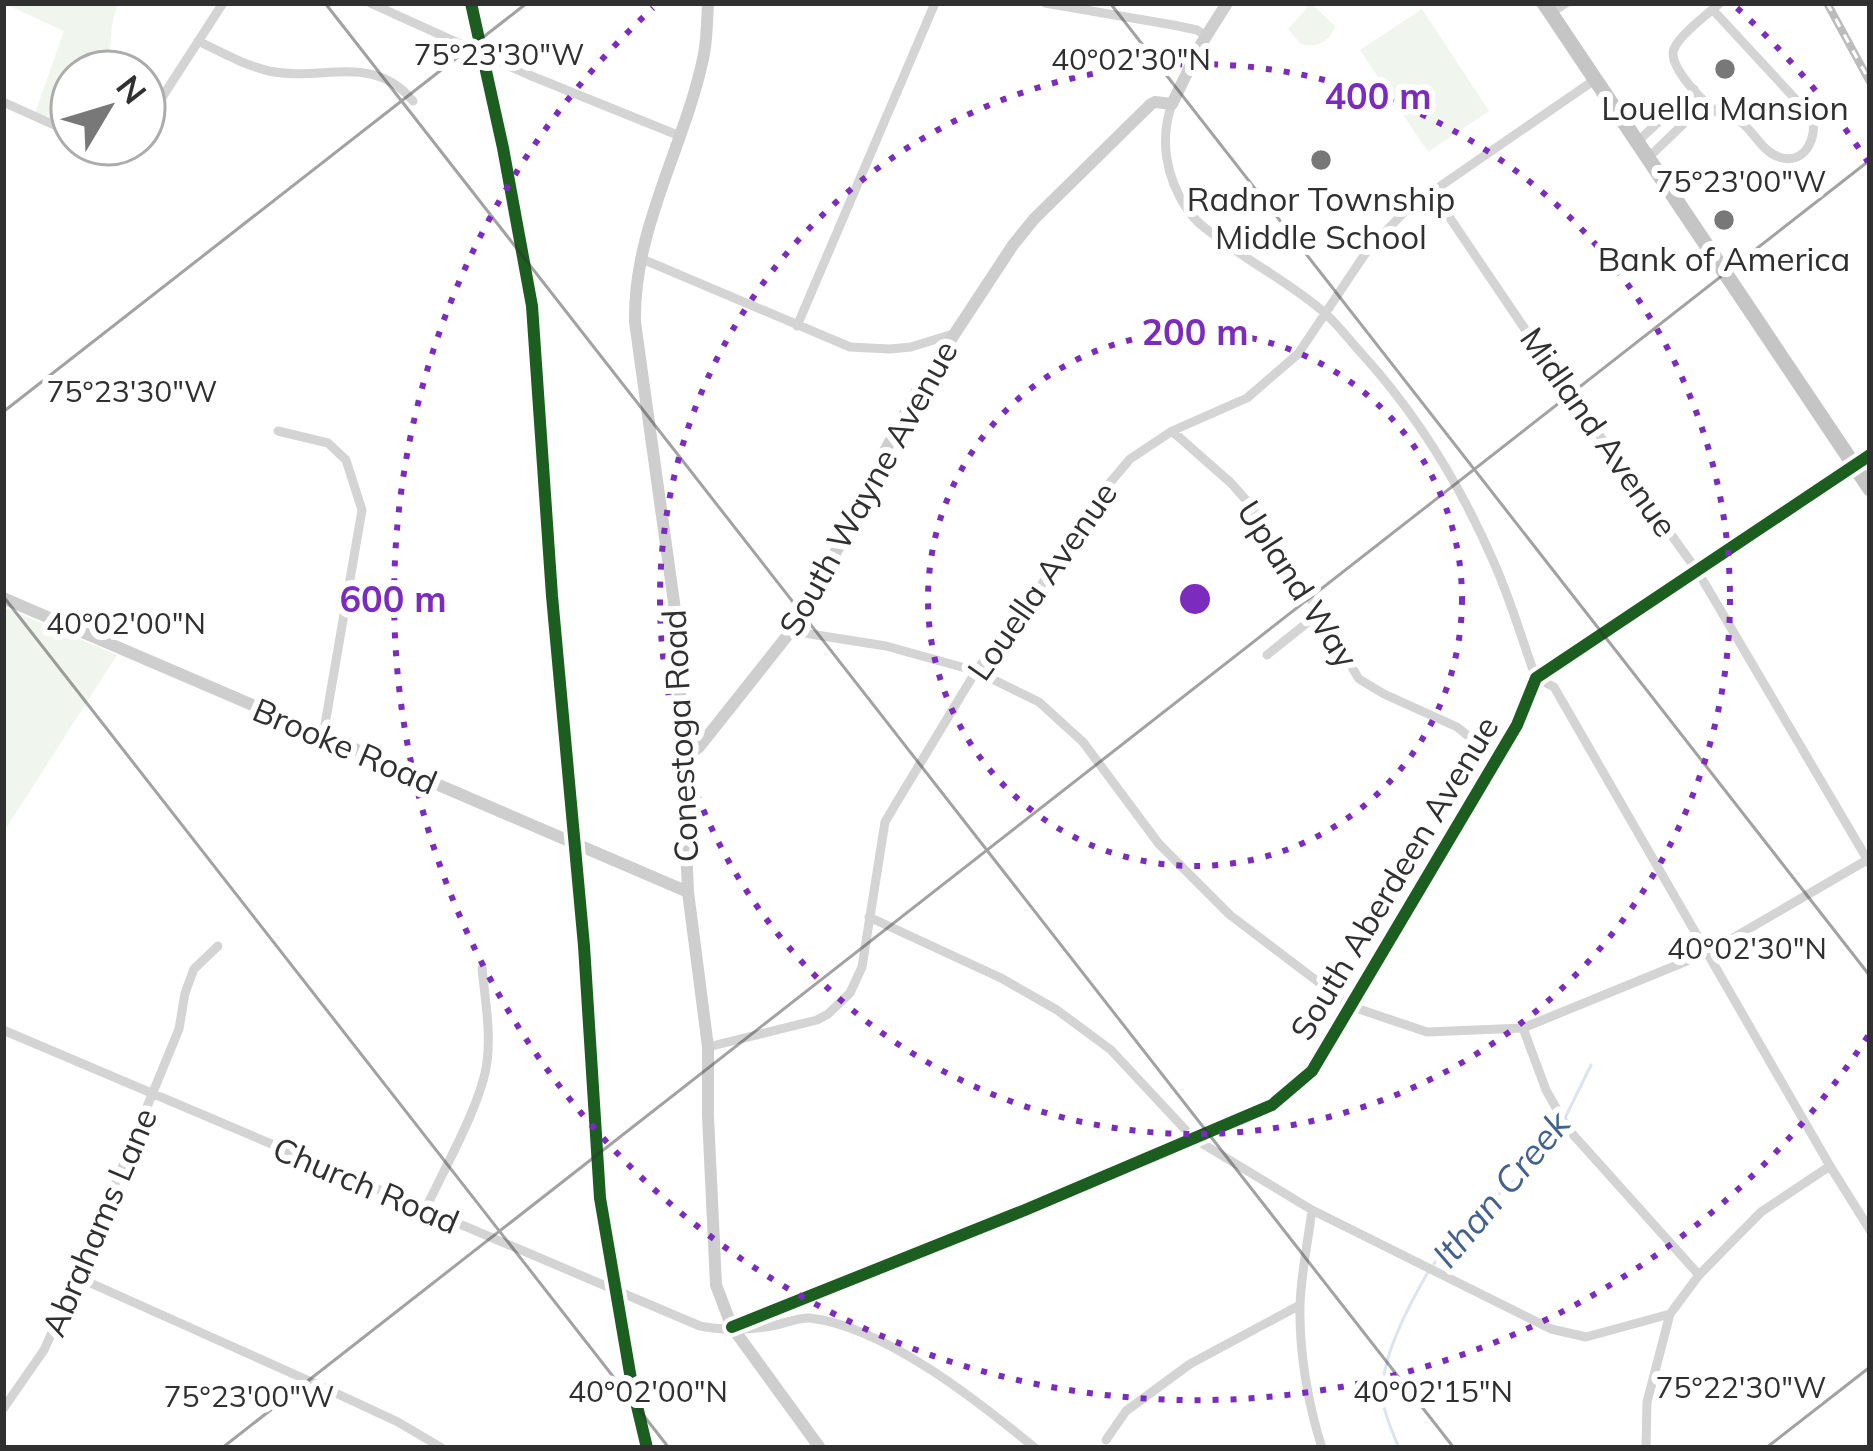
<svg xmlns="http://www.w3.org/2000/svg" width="1873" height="1451" font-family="Mulish,sans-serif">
<rect width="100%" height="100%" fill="#fff"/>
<path fill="#f0f5ed" d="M3,3h115l-6,22 -2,26 -6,3 -10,-2 -5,20h-17v61l-38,-17 30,-85z
M1307,3h8v4l20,19c-5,16 -18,22 -34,18l-13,-15 19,-21z
M1422,9l67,102 -61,41 -68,-102z
M3,607l114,48 -114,178z"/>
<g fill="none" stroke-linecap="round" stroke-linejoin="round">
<path stroke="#dce4f0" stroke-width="3" d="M1565,1118l26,-53
M1434,1264l15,-24 79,-72 33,-42
M1399,1448c-6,-14 -14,-32 -16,-47 -5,-39 26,-96 45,-129"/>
<path stroke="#d4d4d4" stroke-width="9" d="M370,3l159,72 151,61
M1045,3l128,22 24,5 9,6
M1713,10l99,107c6,20 -7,49 -33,40 -17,-5 -26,-28 -41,-37 -5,-4 -12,-3 -18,-6 -14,-8 -53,-48 -46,-65 6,-15 34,-35 46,-46
M1551,13l15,-10
M198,41c23,11 46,24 71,30 53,11 104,-19 144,30
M3,102l69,31
M1172,104c-13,36 -6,73 15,105 8,13 21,21 34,31 33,25 74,46 105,74 13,12 25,28 37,41 56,62 99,133 132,210 16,36 27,75 41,113l18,9 276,479 40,64
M144,119l6,-3 73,-113
M1637,142l57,-53
M1648,158l58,-56
M1431,190l125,185 142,197 172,292
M640,258l210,89 40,2 21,-2 45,-14
M797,326l138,-323
M278,431l50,12 18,17 16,50 -39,226
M1172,431l59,52 15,17 29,40 84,139 25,15 73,33 39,31
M791,631l95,15 90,25 63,31 44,40 76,102 71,71 120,91 77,26 96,-4 186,-76 158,-92
M1267,655l51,-41
M869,917l132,61 56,32 54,40 82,88 119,72 239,119 35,8 84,-23 29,-39 62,-63 69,-46
M1523,1028l23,62 22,39 131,146
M3,1030l697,296c19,4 45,4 65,1 15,-1 31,-10 45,-9 75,9 168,83 225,130
M708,1047l109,-27 11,-6 22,-21 12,-26 23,-145 10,-17 81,-134 66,-87 50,-80 38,-45 42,-28 75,-33 51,-44 69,-103 40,-42 189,-130
M425,1210c18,-39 57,-107 62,-148 4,-31 -2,-63 -5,-94
M1312,1210c-4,31 -11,64 -12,95 -1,47 8,99 22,143
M77,1277l250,112 71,33 44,26
M732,1327l293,-117 247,-105 40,-34 205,-346 19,-47 334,-223
M3,1409l41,-59 33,-73 102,-248 6,-36 9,-24 24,-23
M1106,1440l20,-29 64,-47 110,-59
M1646,1448l1,-46 23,-88"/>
<path stroke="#cecece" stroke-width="12" d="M708,3c-1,19 -1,38 -5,56 -19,88 -70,171 -68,263l42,302 11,268 20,155v69l8,169 16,42 88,121
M3,598l685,294
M682,755l9,-2 8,-6 92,-116 65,-115 28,-63 33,-62 96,-146 21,-26 117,-115 4,-2 17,2 28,-58 27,-43"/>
<path stroke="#c5c5c5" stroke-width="15" d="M1544,3l326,486"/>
<g stroke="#bcbcbc" stroke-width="8">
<path id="rail" d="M1827,3l43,79"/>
</g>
<use href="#rail" stroke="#fff" stroke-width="3" stroke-dasharray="9" stroke-linecap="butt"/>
<g stroke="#fff" stroke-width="20">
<path id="cycleway" d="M471,3l32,145 29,158 20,290 32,350 16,252 32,187 15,63
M732,1327l293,-117 247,-105 40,-34 205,-346 19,-47 334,-223"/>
</g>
<use href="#cycleway" stroke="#1b5e20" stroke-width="12"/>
</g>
<path fill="none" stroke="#303030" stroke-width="3" stroke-opacity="0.45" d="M325,3l1129,1445M1110,3l760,973M3,412l524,-409M3,596l666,852M222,1448l1648,-1288M1766,1448l104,-81"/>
<g fill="none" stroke="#7b2cbf" stroke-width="6" stroke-dasharray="6 12">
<circle cx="1195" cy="599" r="267"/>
<circle cx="1195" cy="599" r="535"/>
<path d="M1868 1036A802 802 0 1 1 653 8M1737 8A802 802 0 0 1 1868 162"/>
</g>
<g fill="#787878" stroke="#fff" stroke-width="4.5">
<circle cx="1725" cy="69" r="12"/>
<circle cx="1321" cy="160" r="12"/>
<circle cx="1724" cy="220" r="12"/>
</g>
<g text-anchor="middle" stroke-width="12" stroke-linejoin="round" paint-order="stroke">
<g font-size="33" fill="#303030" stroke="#fff">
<text x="1725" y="120">Louella Mansion</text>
<text x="1321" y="211">Radnor Township<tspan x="1321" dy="38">Middle School</tspan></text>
<text x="1724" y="271">Bank of America</text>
</g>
<g font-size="33" fill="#303030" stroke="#fff">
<text transform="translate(1599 432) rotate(55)" y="12">Midland Avenue</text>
<text transform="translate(868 488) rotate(-61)" y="12">South Wayne Avenue</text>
<text transform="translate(1042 581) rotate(-55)" y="12">Louella Avenue</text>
<text transform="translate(1298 584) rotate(57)" y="12">Upland Way</text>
<text transform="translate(680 736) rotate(-93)" y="12">Conestoga Road</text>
<text transform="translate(345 746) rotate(23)" y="12">Brooke Road</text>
<text transform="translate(1394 878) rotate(-59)" y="12">South Aberdeen Avenue</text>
<text transform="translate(366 1185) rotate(23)" y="12">Church Road</text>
<text transform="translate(99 1222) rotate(-67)" y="12">Abrahams Lane</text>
</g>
<g font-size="36" font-style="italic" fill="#43618d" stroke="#fff">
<text transform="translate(1501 1189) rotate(-50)" y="13">Ithan Creek</text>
</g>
</g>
<g font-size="30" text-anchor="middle" fill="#303030" stroke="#fff" stroke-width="12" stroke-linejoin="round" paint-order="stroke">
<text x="499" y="65">75°23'30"W</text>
<text x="1131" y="70">40°02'30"N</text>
<text x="1741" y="192">75°23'00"W</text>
<text x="132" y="402">75°23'30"W</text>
<text x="126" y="634">40°02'00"N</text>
<text x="1747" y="959">40°02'30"N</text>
<text x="1741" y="1398">75°22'30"W</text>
<text x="648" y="1402">40°02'00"N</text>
<text x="1433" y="1402">40°02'15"N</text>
<text x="249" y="1407">75°23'00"W</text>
</g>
<circle cx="1195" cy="599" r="18" fill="#7b2cbf" stroke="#fff" stroke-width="6"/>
<g font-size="36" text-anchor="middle" font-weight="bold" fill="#7b2cbf" stroke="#fff" stroke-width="12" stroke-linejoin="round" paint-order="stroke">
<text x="1378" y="109">400 m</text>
<text x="1195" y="345">200 m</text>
<text x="393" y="612">600 m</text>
</g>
<rect width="1873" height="1451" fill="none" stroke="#303030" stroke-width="12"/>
<g transform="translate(108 108) rotate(52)"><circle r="57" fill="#ffffff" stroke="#acacac" stroke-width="3"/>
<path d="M0-9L21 45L0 30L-21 45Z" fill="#787878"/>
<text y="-18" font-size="33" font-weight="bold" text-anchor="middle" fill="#303030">N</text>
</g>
</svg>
